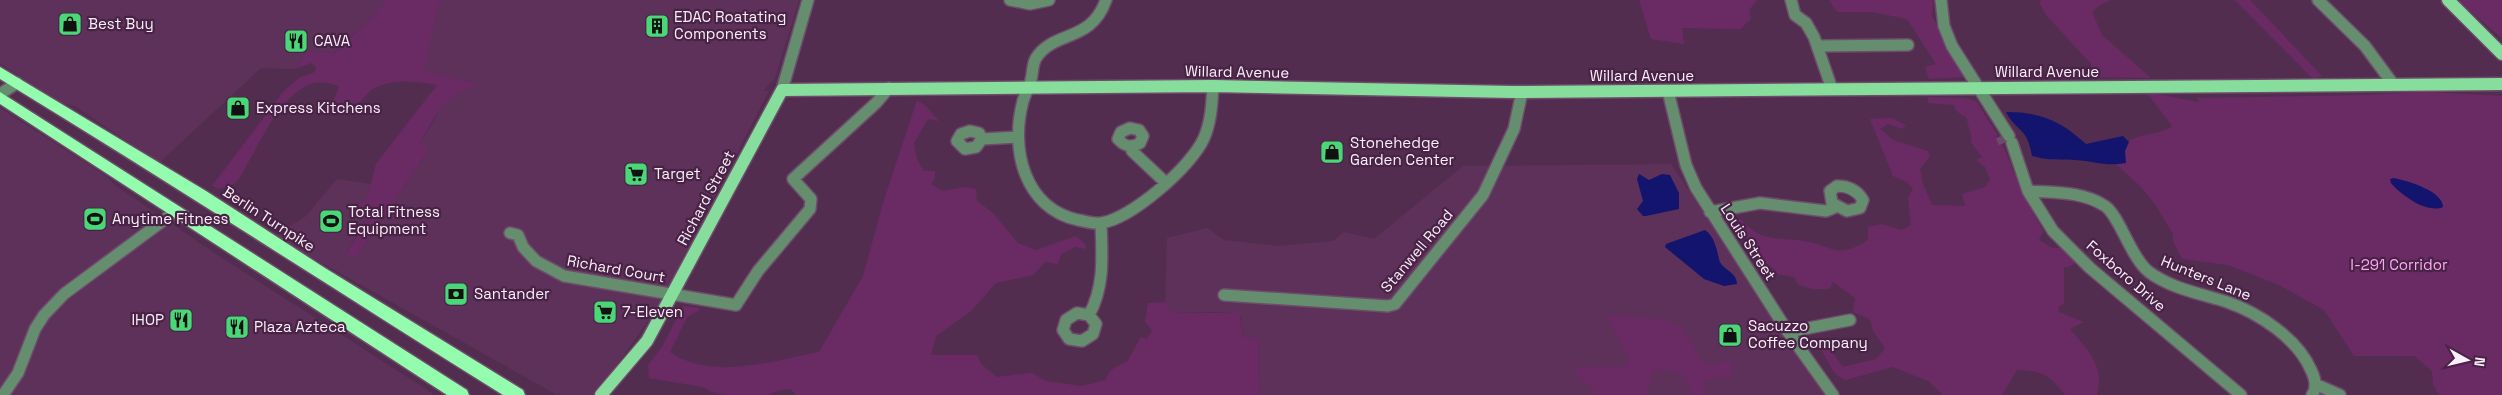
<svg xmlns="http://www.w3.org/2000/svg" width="2502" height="395" font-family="'Space Grotesk',sans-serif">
<rect width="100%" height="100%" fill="#532d50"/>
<path fill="#5e315a" d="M0,0h386l-13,16 -39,37 -28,-1 -11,17 -34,-1 -102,95 -84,-57 -20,-5 -55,-38z
M444,0h355l-24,78 -12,13h6l-113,219 -58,81 -6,4h-35l-283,-159 32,-20 31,-37 34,5 -4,14 2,15 -6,5 3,2 -21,35 11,3 72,-106 -8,-9 21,-35 18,-17 20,-7 -56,-13 15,-65z
M0,108l106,68 10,10 97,66 222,143h-435z
M1671,164l154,231h-566l-1,-56 -15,-2 -2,-20 -10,-4 -15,-1 -45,1 -6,-11 2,-64 40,-10 17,12 54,6 55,-5 11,-9 30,7 89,-73z"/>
<path fill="#6a2b65" d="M386,0h58l-6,6 -14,65 56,13c-33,10 -44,29 -60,59l9,7 -73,108 -11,-2 21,-35 -3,-3 6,-5 -13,-7 11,-8 9,-34 61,-79c-19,-3 -36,-6 -55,0 -24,7 -12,25 -51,21l8,-19c-43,-23 -73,44 -90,74 -4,6 -7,15 -12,20 -4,4 -12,6 -18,8l-7,-3 71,-94 16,-14 16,-6 1,-5 -5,-4 -16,6 11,-17 29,1 38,-37z
M1639,0h118l-8,10 2,9 -11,10 -58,-1 2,16 -33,-5z
M1829,0h104l-1,16 33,61 -36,2 -4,-12 11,-3 -29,-45 -35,-7h-35z
M2042,0h69l-11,5 -8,7 10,23 49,43 -58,-1 -2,-13 -45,-49 -7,-13z
M2235,0h15l72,76 -9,3z
M2457,0h45v38z
M2427,92l75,4v299h-63l-6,-11 -1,-13 -18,-15h-60l-30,-46 -45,-25 -51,-20 -46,-6 -9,-18v-7l-18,-30 -13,-16 -29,-27c6,-8 12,-20 22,-23 11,-5 28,-4 37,-12l-24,-32 2,-1 49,9 -2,-4 170,-3z
M1928,97l36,1 12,3 22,35h-2l8,12 15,38 24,45 -4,9 13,8h8l17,14 -9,5h-4v37l-6,3 1,5 25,10 -14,7c18,22 35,36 27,66h-32c-15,-20 -23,-25 -48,-25l-15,25h-59l-15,-14 -35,-14 -48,13 -10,-6 -19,-33 5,-4 22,30 33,-8 9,-11 -12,-17 -3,-12 -17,-7 2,-14 -22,-16 -3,7h-18l-15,-5 -2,-7 -18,-3 -4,-6 -6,-3 -34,-45 8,-1c19,23 35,18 62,22 31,4 32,20 65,-1v-13l13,-3 21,6 9,-5 -3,-27 5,-9 -6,-7 -14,-6 -23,-57 21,-1 15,7 -4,4 -14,-5 -8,5 13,11 35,11 2,5 -10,13 3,15 9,21 33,1 -3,-12 23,-7 5,-7 -5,-13 -9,-7 6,-3 -11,-15c2,-9 -4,-15 -4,-24l-11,-7 -2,-6 -26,-2z
M917,100l9,6 13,15 -11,-2 -14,24 3,16 7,12h11v7l-4,6 12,7 21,-4 12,2 1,12 16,12 25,30 18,7 40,-14 10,9 -1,4 -10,-2 -14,7 -3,10 -13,-2 -12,13 -37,8 -25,28 -35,25 -5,19h46l4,9 16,13 35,-4 14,8 36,5 24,-6c3,-11 10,-14 21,-18l14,-25 6,2 5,-9 -7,-8 3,-19 17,-1 7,11h59l1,-3h4l4,7 3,20 15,2 1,56h-462l-7,-6 -14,2 -7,4h-43l-14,-3 -9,-5 -54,-9 -1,-13 14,-18 21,-41 17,2 -2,3 -11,6 -17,35c41,29 103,9 149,0l44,-76 21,-76z
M1608,315c18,2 61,1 73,13 10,10 15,22 21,34l9,4 17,-6 7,6 -3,11h-17l-12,7 1,11h-12c-5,-21 -20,-30 -40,-23l-4,23h-54l-4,-12 -11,-2 -4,-14 51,-1 3,-9 -22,-39z"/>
<path fill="#12146d" d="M2006,112c35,0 55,9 80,32l37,-8 6,6 -4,9 1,12c-21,4 -31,-2 -51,-3 -18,-1 -24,1 -43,-4 -5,-30 -15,-23 -26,-44z
M1639,174l10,6 13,-6 8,1 9,18v16l-33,7h-3l-6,-7 6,-8 -6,-22z
M2394,178c14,3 49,13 49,29 -16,7 -42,-12 -52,-24l-1,-4z
M1705,230c10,7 12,21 14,29 2,11 18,12 18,25l-13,2 -20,-7 -39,-32 1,-3z"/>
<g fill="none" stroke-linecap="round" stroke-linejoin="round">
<path stroke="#6c4a6a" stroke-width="11" stroke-dasharray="11 5.5" stroke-linecap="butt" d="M2001,136l3,7"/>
<g stroke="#6e4c6b" stroke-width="14">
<path id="minor" d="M1010,0l20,4 19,-4
M1106,0c-15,43 -52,30 -70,58 -4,7 -3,15 -5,22 -2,8 -6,14 -8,21 -13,48 1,107 55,119 7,1 15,4 23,3 30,-4 91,-57 103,-85 7,-16 8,-34 9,-52
M1791,0l4,15 11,8 8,14 18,52
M1941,0l3,26 8,20 57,90
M2318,0l47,46 28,38
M1817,46l91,-1
M782,90l26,-90
M1668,91l18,74 10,23 92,144 45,63
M0,94l17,-11
M1130,128l9,2 4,6 -3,7c-9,5 -15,4 -22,-4l3,-7z
M970,131l9,2 3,6 -6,8 -11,2 -8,-8 4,-7z
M982,139l36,-2
M2012,143l16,48 25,40 37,37 151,127
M1132,147v4l34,32
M1837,186c12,0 20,4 26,14l-3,8 -13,3 -15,-8 -2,-12z
M2028,191c27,2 54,0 77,15 14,9 26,52 44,66 23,17 53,22 78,30 32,11 71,37 84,68 4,8 7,17 1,25
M1710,212l50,-9 66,8 10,-4
M510,233l8,2 5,12 13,14 28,15 172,29 22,-34 52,-62 1,-10 -18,-20 83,-76 13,-15
M1224,295l164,11 7,-2 88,-109 31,-66 8,-37
M1077,313l12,2 7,9 -3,10 -11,7 -13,-2 -6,-9 3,-10z
M1089,315c16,-29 13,-60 12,-92
M1788,332l62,-12
M2315,384l25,11
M3,395l15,-22 17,-44 9,-14 20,-21 112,-83"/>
</g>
<g stroke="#6e4c6b" stroke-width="15">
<path id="major" d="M2448,0l54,54
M601,395l46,-54 135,-251 431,-4 300,6 989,-8"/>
</g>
<g stroke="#6e4c6b" stroke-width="3">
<path id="highway" d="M0,67l206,124 119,77 198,122 2,5h-22c-168,-105 -334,-213 -503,-316z
M0,92l467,298 2,5h-22l-447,-291z"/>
</g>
<use href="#minor" stroke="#658e6e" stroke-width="11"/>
<use href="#major" stroke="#87dd9b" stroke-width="12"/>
<use href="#highway" fill="#93fcad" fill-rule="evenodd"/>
</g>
<defs>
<g id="shop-square" transform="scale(1.25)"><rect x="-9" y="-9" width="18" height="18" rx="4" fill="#4ad778" stroke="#482345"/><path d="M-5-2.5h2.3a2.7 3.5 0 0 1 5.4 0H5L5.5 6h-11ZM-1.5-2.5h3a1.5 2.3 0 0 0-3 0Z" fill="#111"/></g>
<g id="building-square" transform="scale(1.25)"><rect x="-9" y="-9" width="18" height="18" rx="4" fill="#4ad778" stroke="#482345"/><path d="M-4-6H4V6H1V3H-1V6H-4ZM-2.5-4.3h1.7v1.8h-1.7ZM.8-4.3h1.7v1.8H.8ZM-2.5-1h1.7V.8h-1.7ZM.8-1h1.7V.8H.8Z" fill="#111"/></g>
<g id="restaurant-square" transform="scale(1.25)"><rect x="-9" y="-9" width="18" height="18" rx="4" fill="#4ad778" stroke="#482345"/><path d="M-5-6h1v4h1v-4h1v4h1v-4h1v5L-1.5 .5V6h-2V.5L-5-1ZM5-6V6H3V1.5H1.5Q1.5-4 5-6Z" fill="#111"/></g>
<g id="supermarket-square" transform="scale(1.25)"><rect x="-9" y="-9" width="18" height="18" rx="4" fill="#4ad778" stroke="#482345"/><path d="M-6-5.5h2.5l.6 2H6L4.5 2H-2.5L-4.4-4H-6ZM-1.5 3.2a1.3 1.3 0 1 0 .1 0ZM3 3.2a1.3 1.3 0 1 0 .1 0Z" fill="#111"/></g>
<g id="stadium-square" transform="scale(1.25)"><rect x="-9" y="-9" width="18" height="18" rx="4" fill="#4ad778" stroke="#482345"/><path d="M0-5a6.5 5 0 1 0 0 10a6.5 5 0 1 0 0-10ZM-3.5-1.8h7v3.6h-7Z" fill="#111"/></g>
<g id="bank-square" transform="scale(1.25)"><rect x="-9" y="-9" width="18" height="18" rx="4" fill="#4ad778" stroke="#482345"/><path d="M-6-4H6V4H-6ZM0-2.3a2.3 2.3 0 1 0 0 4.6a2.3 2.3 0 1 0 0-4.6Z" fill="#111"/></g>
</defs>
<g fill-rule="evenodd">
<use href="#shop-square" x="70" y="24"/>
<use href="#building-square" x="657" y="26"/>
<use href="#restaurant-square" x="296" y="41"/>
<use href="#shop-square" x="238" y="108"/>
<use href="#shop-square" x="1332" y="152"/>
<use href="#supermarket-square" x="636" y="174"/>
<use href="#stadium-square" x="95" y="219"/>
<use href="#stadium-square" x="331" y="221"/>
<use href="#bank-square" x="456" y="294"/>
<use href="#supermarket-square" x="605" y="312"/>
<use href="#restaurant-square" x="181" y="320"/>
<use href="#restaurant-square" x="237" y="327"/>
<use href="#shop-square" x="1730" y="335"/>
</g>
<g text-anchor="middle" stroke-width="4.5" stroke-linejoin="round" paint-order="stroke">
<g font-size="15" fill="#fcedfa" stroke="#482345" text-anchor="start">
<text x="674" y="22">EDAC Roatating<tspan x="674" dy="17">Components</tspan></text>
<text x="88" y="29">Best Buy</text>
<text x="314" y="46">CAVA</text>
<text x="256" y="113">Express Kitchens</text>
<text x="1350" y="148">Stonehedge<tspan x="1350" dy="17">Garden Center</tspan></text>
<text x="654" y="179">Target</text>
<text x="348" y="217">Total Fitness<tspan x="348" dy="17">Equipment</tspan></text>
<text x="112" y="224">Anytime Fitness</text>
<text x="474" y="299">Santander</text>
<text x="622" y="317">7-Eleven</text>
<text x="164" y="325" text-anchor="end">IHOP</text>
<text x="1748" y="331">Sacuzzo<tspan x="1748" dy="17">Coffee Company</tspan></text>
<text x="254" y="332">Plaza Azteca</text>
</g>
<g font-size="15" fill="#fcedfa" stroke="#482345">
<text transform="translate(1237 72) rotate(1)" y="5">Willard Avenue</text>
<text x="2047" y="77">Willard Avenue</text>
<text x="1642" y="81">Willard Avenue</text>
<text transform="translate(706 198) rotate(-62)" y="5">Richard Street</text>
<text transform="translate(269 219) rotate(33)" y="5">Berlin Turnpike</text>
<text transform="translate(1748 242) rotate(57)" y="5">Louis Street</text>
<text transform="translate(1417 251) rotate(-50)" y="5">Stanwell Road</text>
<text transform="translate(616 269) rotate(10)" y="5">Richard Court</text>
<text transform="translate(2126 276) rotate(41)" y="5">Foxboro Drive</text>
<text transform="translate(2206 278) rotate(22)" y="5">Hunters Lane</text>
</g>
<g font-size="15" fill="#fea7f5" stroke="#482345">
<text x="2399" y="270">I-291 Corridor</text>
</g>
</g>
<g transform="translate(2467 360) rotate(98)" stroke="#482345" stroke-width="4" paint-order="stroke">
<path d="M0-4L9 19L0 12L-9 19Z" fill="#fcedfa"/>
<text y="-8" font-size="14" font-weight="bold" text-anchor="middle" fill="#fcedfa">N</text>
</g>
</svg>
